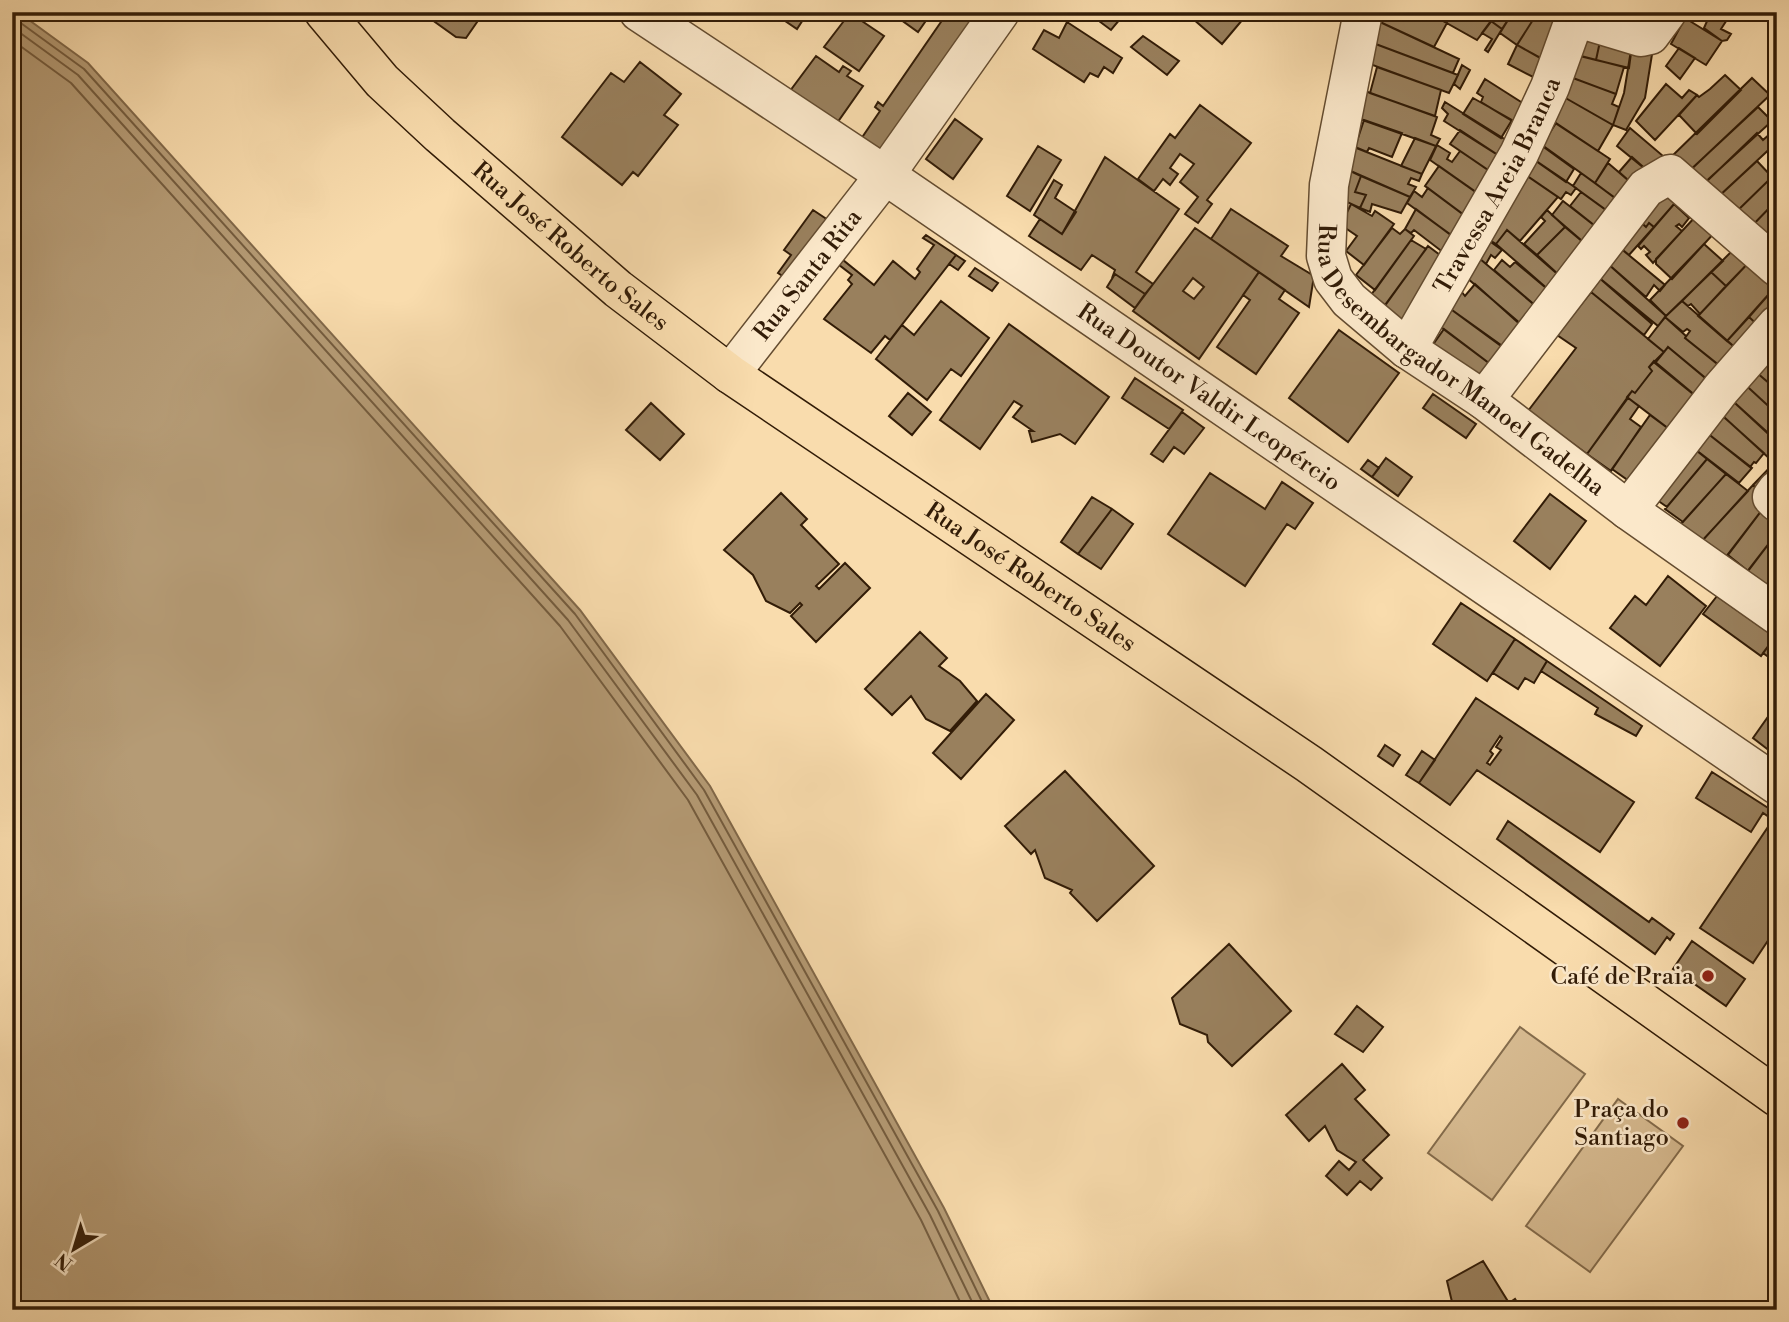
<svg xmlns="http://www.w3.org/2000/svg" width="1789" height="1322" font-family="'Libre Bodoni',serif">
<rect width="100%" height="100%" fill="#f9dcad"/>
<filter id="stains"><feTurbulence type="fractalNoise" baseFrequency=".00286" numOctaves="4"/><feColorMatrix values="0 0 0 0 .2 0 0 0 0 .09 0 0 0 0 .02 0 0 0 .5 -.17"/></filter>
<radialGradient id="worn" r=".72"><stop offset=".6" stop-color="#630" stop-opacity="0"/><stop offset="1" stop-color="#630" stop-opacity=".3"/></radialGradient>
<path fill="#d7bb91" stroke="#846c4c" stroke-width="2" d="M1520,1027l65,47 -93,126 -64,-47z
M1618,1099l65,47 -93,126 -64,-46z"/>
<path fill="#b59b75" stroke="#816849" stroke-width="2" d="M12,12h6l70,51 492,547 130,176 234,422 50,102h-982z"/>
<g fill="none" stroke-linecap="round" stroke-linejoin="round">
<path stroke="#745c3e" stroke-width="2" d="M15,12l3,9 66,48 491,545 129,176 234,421 48,99
M12,27l66,48 490,545 129,175 233,420 46,95
M12,40l59,43 489,543 128,174 233,420 43,90"/>
</g>
<path fill="#99805d" stroke="#321c07" stroke-width="2" fill-rule="evenodd" d="M421,12h63l-18,26 -10,-1z
M772,12h36l-11,17z
M890,12h42l-14,20z
M933,12h53l-107,139 -18,-12 19,-28 -5,-4 3,-5 5,4 60,-87z
M1087,12h39l-15,18z
M1185,12h64l-27,32z
M1383,12h44l20,11 -13,24 -54,-25z
M1427,12h54l12,7 -16,21z
M1497,12h16l-11,17 -11,-8z
M1513,12h25l-21,33 -17,-12z
M1538,12h26l-18,49 -29,-16z
M1711,12l19,3 -9,14 10,5 -4,6 -5,1 -18,-13z
M850,13l34,23 -25,35 -35,-24z
M1685,18l37,23 -16,24 -35,-21z
M1491,21l11,8 -14,23 -3,-2 7,-11 -10,-6z
M1067,22l55,36 -9,15 -9,-6 -6,10 -8,-4 -6,9 -51,-33 11,-19 15,8z
M1380,22l79,37 -6,14 -80,-30z
M1580,27l22,5 -6,28 -24,-6z
M1602,32l31,6 -4,30 -33,-8z
M1143,36l36,25 -12,14 -36,-28z
M1633,38l21,4 -9,56 -19,32 -13,-5 11,-32z
M1373,43l85,32 -9,18 -82,-30z
M1517,45l30,17 -8,18 -31,-16z
M1679,48l16,10 -15,21 -14,-13z
M1573,54l51,13 -8,27 -49,-18z
M816,56l23,16 4,-6 8,5 -4,5 16,10 -26,37 -47,-32z
M640,62l41,32 -17,21 14,10 -40,51 -5,-4 -11,13 -60,-48 49,-64 13,9z
M1462,65l8,5 -10,19 -6,-5z
M1377,67l64,23 -6,26 -65,-23z
M1565,75l51,19 -4,10 7,3 -6,18 -58,-33z
M1725,75l16,15 -44,44 -18,-19 18,-20 2,2 11,-8z
M1752,78l18,17 -86,81 -16,-16z
M1485,79l47,30 -8,19 -43,-26 2,-5 -6,-4z
M1666,84l16,14 7,-8 8,5 -42,45 -19,-19z
M1365,91l72,26 -6,18 9,4 -4,7 -79,-28z
M1555,92l58,33 -15,26 -55,-36z
M1473,98l39,22 -11,18 -38,-24z
M1445,102l69,43 -10,14 -60,-38 4,-7 -6,-6z
M1200,105l51,38 -44,57 5,4 -14,19 -13,-9 13,-17 -18,-15 14,-18 -14,-10 -10,14 8,6 -8,11 -7,-6 -9,12 -16,-12 32,-45 5,4z
M1758,107l14,14 -71,65 -13,-14z
M955,119l27,20 -29,40 -27,-20z
M1364,120l38,13 -10,24 -23,-9 -2,4 -12,-5z
M1556,123l54,36 -15,24 -53,-38z
M1630,128l33,28 -14,16 -32,-26z
M1460,130l44,29 -10,15 -44,-30z
M1757,133l6,7 8,-7 6,9 -59,55 -12,-15z
M1415,138l21,8 -14,28 -21,-8z
M1534,140l40,29 -8,13 -40,-28z
M1437,145l13,8 -3,6 5,3 8,-11 34,23 -14,21 -50,-35z
M1038,146l23,14 -31,51 -23,-15z
M1354,147l68,27 -3,7 -8,-3 -3,6 8,3 -6,10 -64,-28z
M1526,154l50,34 -5,7 -5,-3 -5,7 -44,-30z
M1105,157l74,52 -43,63 17,12 -8,10 -30,-20 -3,4 3,-8 -23,-15 -11,15 -52,-34 11,-17 22,15z
M1632,157l17,15 -13,15 -17,-15z
M1757,161l15,16 -38,37 -17,-16z
M1608,163l28,24 -13,17 -28,-21z
M1439,166l44,31 -15,21 -43,-32z
M1346,169l15,7 -6,16 11,3 -6,13 -24,-11z
M1520,171l38,26 -38,44 -13,-11 -11,14 -16,-10z
M1581,173l41,30 -9,12 -40,-29z
M1361,176l49,21 -9,16 -29,-9 -2,8 -10,-4 6,-13 -11,-3z
M1772,177l5,4v19l-30,31 -15,-15z
M1054,180l8,5 -7,13 21,14 -14,22 -28,-19z
M1664,180l18,15 -28,32 -5,-4 -3,4 -12,-11z
M1428,188l40,30 -14,19 -47,-34 7,-12 8,6z
M1581,192l40,29 -12,16 -39,-31z
M1777,200v24l-10,10 -18,-5z
M1563,201l46,36 -13,16 -44,-38z
M1351,204l21,12 3,-5 19,13 -30,41 -18,-14 11,-15 -16,-11z
M1674,204l15,14 -7,9 -3,-3 -3,2 6,5 -29,32 -7,-8 4,-3 -6,-6 -3,3 -3,-3z
M1231,209l57,37 -7,10 33,20 -5,31 -98,-68z
M1416,209l40,30 -12,14 -30,-23 -3,3 -6,-4z
M813,210l21,14 -44,57 -12,-8 13,-18 -7,-5z
M1547,210l18,17 -28,28 -13,-11 21,-23 -4,-4z
M1697,215l19,16 -44,48 -16,-15v-5z
M1634,216l12,11 3,-4 5,4 -25,28 -16,-13z
M1565,227l31,26 -26,32 -33,-30z
M1195,228l64,44 -60,87 -66,-48zM1193,278l11,9 -10,12 -11,-8z
M1392,228l8,6 5,-5 9,7 -39,54 -19,-15z
M1507,230l63,55 -12,13 -62,-54z
M926,235l30,20 -66,85 -5,-4 -14,17 -47,-34 28,-35 -4,-4 4,-5 -18,-14 4,-5 36,29 19,-24 22,18 5,-7 -3,-3 17,-24 -11,-7z
M1481,235l21,15 -7,8 -4,-3 -5,9 -13,-11z
M1411,240l15,9 -41,56 -14,-10z
M1742,241l15,13 -31,32 -15,-14z
M1704,244l19,17 -57,55 -16,-16z
M1428,246l24,18 -47,68 -26,-18z
M1619,247l46,38 -5,6 -6,-6 -8,12 -39,-34z
M1473,253l71,60 -16,17 -68,-58z
M956,255l9,6 -7,9 -9,-6z
M1753,258l24,27 -50,56 -29,-25z
M1502,260l8,7 5,-5 43,36 -14,15 -50,-43z
M1607,263l59,53 -8,10 -61,-50z
M975,268l23,15 -6,8 -23,-15z
M1259,272l26,18 -6,9 20,14 -43,61 -39,-27 33,-47 -7,-5z
M1711,272l15,14 -26,28 -9,-10 -3,2 -6,-5z
M1115,274l30,20 -10,14 -28,-21z
M1597,276l55,48 -8,11 -53,-43z
M1475,284l48,43 -18,22 -57,-42 13,-16 4,5z
M1777,285v27l-15,17 -13,-12z
M1591,292l73,60 -15,15 3,4 -17,22 -3,-2 -45,63 -59,-43 48,-63 -19,-13z
M941,301l48,37 -28,38 -10,-7 -24,31 -51,-41 26,-34 12,10z
M1682,301l57,50 -13,20 -41,-33 5,-7 -3,-2 -4,3 -18,-15z
M1445,305l67,48 -14,17 -64,-48z
M1665,317l21,19 -1,2 40,32 -11,15 -46,-38 -4,5 -16,-13z
M1749,317l13,12 -23,22 -12,-10z
M1009,324l100,73 -34,47 -15,-10 -28,8 -3,-11h4l-20,-14 9,-11 -8,-5 -34,48 -40,-29z
M1444,329l54,41 -14,18 -52,-42z
M1339,330l60,43 -51,69 -59,-44z
M1668,347l48,40 -13,15 -48,-39z
M1777,353v37l-28,-24z
M1654,361l49,41 -26,33 -50,-38 5,-6 3,2 17,-22 -3,-4z
M1749,366l28,24v24l-39,-36z
M1135,378l48,32 -14,19 -47,-31z
M1738,378l39,36 -2,26 -50,-46z
M908,393l23,19 -19,23 -23,-19z
M1433,394l43,30 -10,14 -43,-30z
M1725,394l52,47v10l-7,8 -57,-52z
M1628,398l11,8 -9,13 11,8 -30,44 -24,-17z
M651,403l33,31 -24,26 -34,-30z
M1716,410l48,43 -8,10 -2,-1 -4,5 -49,-39z
M1182,412l22,16 -20,26 -10,-7 -11,15 -12,-8z
M1650,415l27,20 -38,53 -27,-19z
M1698,426l54,42 -13,15 -52,-40z
M1687,443l20,16 -40,48 -17,-12z
M1386,458l26,19 -14,19 -26,-19z
M1707,459l19,15 -43,48 -18,-13z
M1368,460l11,8 -7,9 -11,-8z
M1777,460v27l-10,12 -14,-14z
M1210,473l55,36 17,-27 31,21 -18,26 -8,-5 -42,62 -77,-52z
M1726,474l22,17 -47,51 -22,-16z
M1753,485l11,11 1,10 -40,52 -23,-17z
M781,493l26,26 -6,6 38,39 -23,22 3,3 26,-26 25,25 -54,54 -25,-26 11,-11 -2,-2 -10,10 -24,-12 -13,-26 -29,-25z
M1550,494l36,27 -36,48 -36,-28z
M1092,497l20,12 -34,45 -17,-12z
M1765,506l12,10v17l-29,38 -20,-16z
M1112,509l21,15 -32,45 -23,-15z
M1777,533v37l-12,17 -19,-14z
M1668,576l38,30 -46,60 -50,-38 25,-32 11,9z
M1717,596l58,41 -14,19 -58,-42z
M1461,603l54,36 -28,42 -54,-37z
M920,632l27,26 -8,8 21,15 17,20 -27,30 -24,-12 -15,-23 -19,19 -27,-26z
M1775,637l2,1v25l-14,-10z
M1515,639l32,22 -13,22 -9,-5 -7,11 -25,-16z
M1547,661l95,65 -6,10 -41,-22 3,-6 -57,-37z
M986,694l28,26 -53,59 -28,-26z
M1476,698l158,104 -34,50 -123,-82 -27,35 -31,-22zM1500,736l2,2 -6,9 5,3 -11,15 -3,-2 6,-9 -3,-3z
M1777,704v49l-2,2 -22,-17z
M1385,745l15,10 -7,11 -15,-10z
M1422,751l13,9 -16,23 -13,-8z
M1065,771l89,95 -57,55 -27,-28 2,-3 -27,-12 -10,-28 -4,4 -26,-28z
M1712,772l64,41 -4,6 -9,-6 -12,19 -55,-34z
M1508,821l141,101 3,-4 22,16 -4,6 -3,-3 -12,17 -158,-115z
M1777,823v104l-24,36 -53,-35 68,-101 4,3z
M1692,941l53,38 -19,27 -53,-37z
M1229,944l62,67 -59,55 -24,-24 -1,-7 -27,-11 -8,-26z
M1357,1006l26,21 -20,25 -28,-18z
M1342,1064l23,26 -10,9 34,36 -26,25 19,18 -11,12 -11,-9 -13,14 -21,-19 13,-15 10,9 7,-8 -19,-12 -12,-24 -16,15 -23,-26z
M1483,1261l26,42 6,-4 7,11h-65l-4,-4 -6,-25z"/>
<g fill="none" stroke-linecap="round" stroke-linejoin="round">
<g stroke="#644c30" stroke-width="41">
<g id="minor">
<path id="s1" d="M639,12l246,163 892,610"/>
<path id="s2" d="M1363,12l-34,173 -3,71 7,23 16,21 58,49 77,51 144,110 149,105"/>
<path d="M1578,18l63,19 9,-2 17,-23"/>
<path id="s3" d="M1407,349l112,-195 31,-67 27,-75"/>
<path id="s4" d="M730,374l155,-199 115,-163"/>
<path d="M1484,400l162,-212 24,-14 107,93"/>
<path d="M1777,490l-5,7 5,5"/>
<path d="M1628,510l93,-121 56,-64"/>
</g>
</g>
<g stroke="#321c07" stroke-width="41">
<g id="major">
<path id="s5" d="M324,12l58,69 58,54 178,154 112,85 579,390 468,333"/>
</g>
</g>
<use href="#minor" stroke="#fbe8ca" stroke-width="38"/>
<use href="#major" stroke="#f9dcad" stroke-width="38"/>
</g>
<g fill="#8f2418" stroke="#fbe8ca" stroke-width="2.5">
<circle cx="1708" cy="976" r="7"/>
<circle cx="1683" cy="1123" r="7"/>
</g>
<g text-anchor="middle" stroke-width="5" stroke-linejoin="round" paint-order="stroke">
<g font-size="24" fill="#321c07" stroke="#fbe8ca">
<text dy="8" stroke="none"><textPath href="#s3" startOffset="187">Travessa Areia Branca</textPath></text>
<text dy="8" stroke="none"><textPath href="#s5" startOffset="341">Rua José Roberto Sales</textPath></text>
<text dy="8" stroke="none"><textPath href="#s4" startOffset="126">Rua Santa Rita</textPath></text>
<text dy="8" stroke="none"><textPath href="#s2" startOffset="415">Rua Desembargador Manoel Gadelha</textPath></text>
<text dy="8" stroke="none"><textPath href="#s1" startOffset="688">Rua Doutor Valdir Leopércio</textPath></text>
<text dy="8" stroke="none"><textPath href="#s5" startOffset="908">Rua José Roberto Sales</textPath></text>
</g>
<g font-size="24" fill="#321c07" stroke="#fbe8ca" text-anchor="end">
<text x="1694" y="984">Café de Praia</text>
<text x="1669" y="1117">Praça do<tspan x="1669" dy="28">Santiago</tspan></text>
</g>
</g>
<rect width="1789" height="1322" fill="none" stroke="#f9dcad" stroke-width="42"/>
<rect x="14" y="14" width="1761" height="1294" fill="none" stroke="#321c07" stroke-width="3.5"/>
<rect x="21" y="21" width="1747" height="1280" fill="none" stroke="#321c07" stroke-width="2"/>
<g transform="translate(74 1249) rotate(218)" stroke="#fbe8ca" stroke-width="5" paint-order="stroke">
<path d="M0-5L12 26L0 18L-12 26Z" fill="#321c07"/>
<text y="-10" font-size="19" font-weight="bold" text-anchor="middle" fill="#321c07">N</text>
</g>
<rect width="100%" height="100%" filter="url(#stains)"/>
<rect width="100%" height="100%" fill="url(#worn)"/>
</svg>
